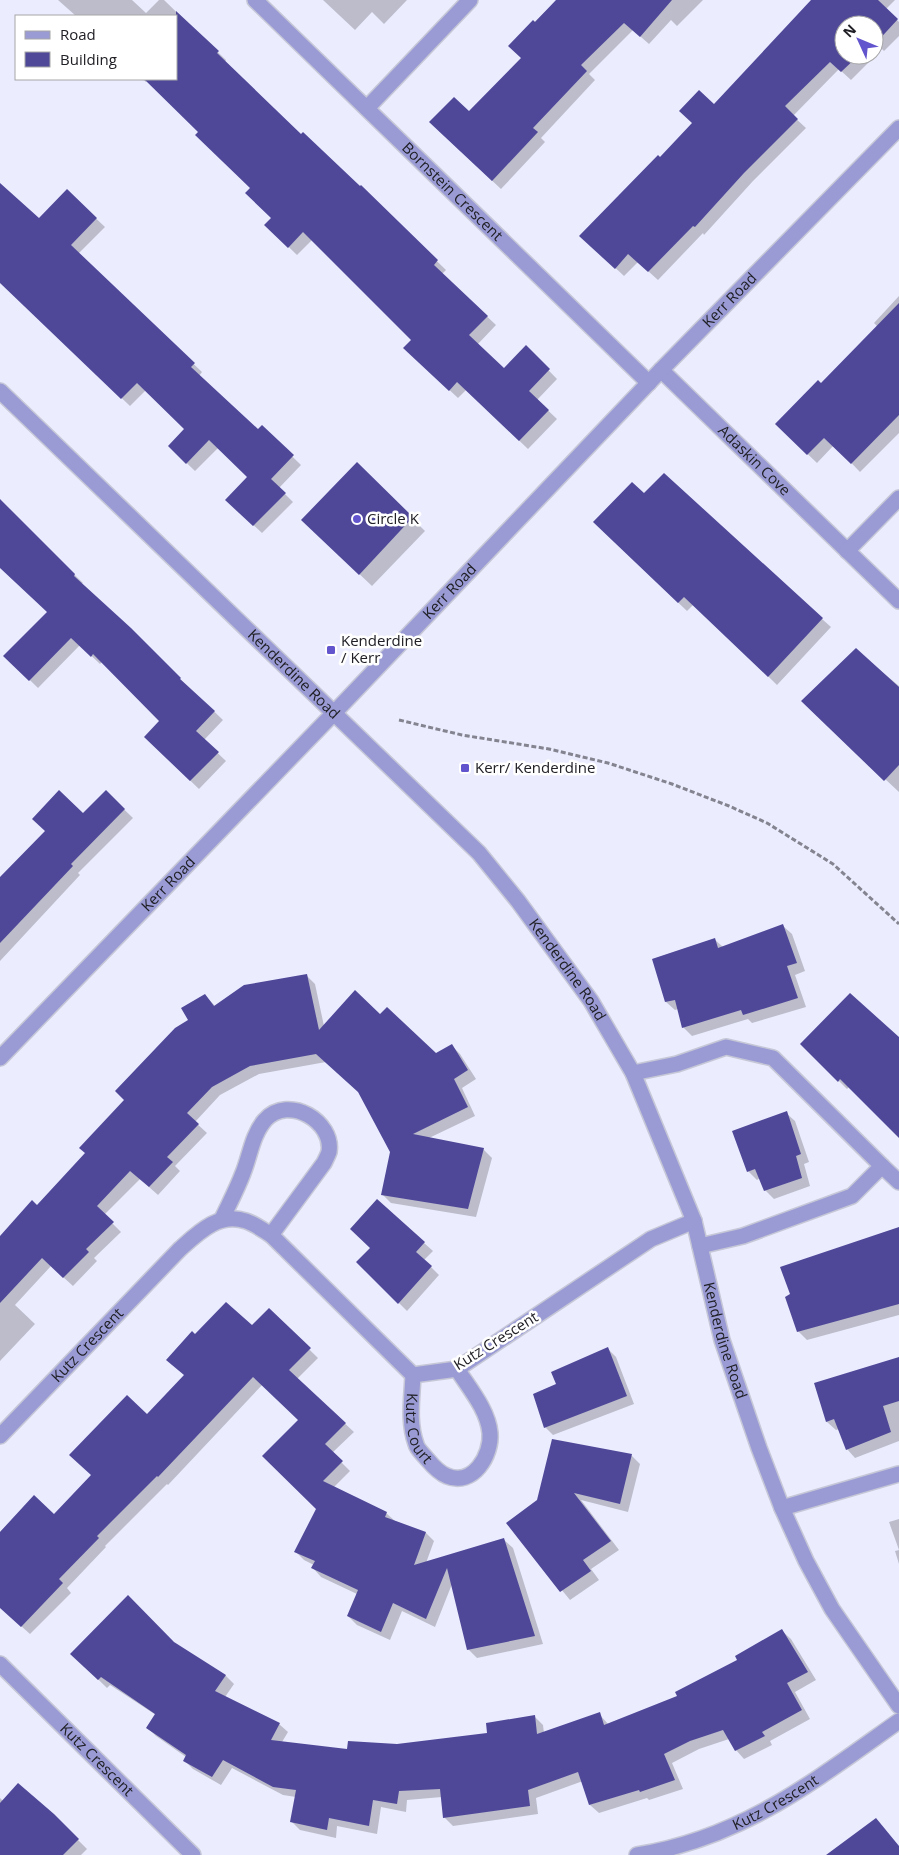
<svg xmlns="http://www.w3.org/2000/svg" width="899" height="1855" font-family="'Open Sans',sans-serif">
<rect width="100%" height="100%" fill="#ebecfe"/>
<path fill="#0003" fill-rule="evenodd" d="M58,0h74l14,13 13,-13h5l62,60 -1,2 76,74 60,51 85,83 -4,4 54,51 -19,20 27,25 22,-23 31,32 -20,21 20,19 -29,30 -62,-59 -8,8 -44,-41 -2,-17 -99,-101 -16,16 -31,-30 7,-7 -21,-30 -53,-56 -52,-51 -1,1 -4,-3h34v-63h-100z
M323,0h84l-23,24 -12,-12 -17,18z
M557,0h146l-26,26 -6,-6 -22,24 -16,-14 -44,44 6,6 -54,58 4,4 -44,47 -62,-58 30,-18 54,-55 -13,-12z
M815,0h80l-9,9 13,13v14l-15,15 -2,-2 -31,31 -12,-11 -46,47 13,12 -53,53 -49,54 -1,-2 -45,47 -20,-18 -14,14 -34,-32 70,-85 54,-53zM844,25h30v30h-30z
M0,184l39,36 28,-29 38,36 -27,27 124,118 -3,4 59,55 4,-4 39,38 -22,23 14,14 -31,31 -27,-25 14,-31 -31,-29 -23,23 -26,-25 17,-17 -40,-39 -16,16 -130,-124z
M899,296v137l-39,39 -26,-27 -17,18 -41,-39 45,-39 57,-58 -4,-4z
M357,464l68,67 -53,55 -57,-54z
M644,495l178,124 9,8 -54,58 -83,-81 -7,7 -84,-80z
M0,502l83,81 -2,1 142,136 -19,20 22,21 -27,28 -54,-52 16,-16 -59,-59 -2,2 -20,-19 -42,43 -33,-32 43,-44 -48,-50z
M856,650l43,36v106l-88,-82z
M106,792l27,26 -55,55 2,2 -80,86v-81l83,-65z
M783,926l9,8 13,37 -10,4 11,32 -54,16 -4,-4 -56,17 -9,-9 -5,-18 -3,1 -9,-8 -13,-43 61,-20 9,8z
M306,975l9,9 9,42 56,-11 56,39 16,-8 8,8 16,25 -14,9 13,28 -46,22 54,11 9,9 -16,59 -85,-14 -9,-9 9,-42 -31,-59 -34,-31 -67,12 -39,21 -25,27 12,11 -32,33 5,5 -22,24 -18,-16 -36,36 17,17 -27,26 3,3 -24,25 -22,-20 -36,39 20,19 -35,37v-124l37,-31 50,-52 39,-54 64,-80 15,-25 10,11z
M899,1039v97l-50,-49 -2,2 -45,-45z
M786,1113l9,8 14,41 -5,2 6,22 -36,13 -9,-9 -5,-12 -3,2 -9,-9z
M377,1201l56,50 -9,9 15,15 -32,36 -49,-49 14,-14z
M899,1228v87l-92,25 -9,-9 -6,-36z
M269,1310l49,48 -21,21 57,53 -22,21 18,18 -16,16 52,26 9,8 31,12 8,8 -8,22 78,-23 9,8 30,96 -66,14 -9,-9 -16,-65 -17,43 -33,-16 -12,29 -33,-15 -9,-9 9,-22 -36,-17 -8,-9 1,-3 -10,-5 -8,-8 21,-43 -18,-89 -36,-36 -95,101 -1,-1 -62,62 1,1 -39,41 4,5 -41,41 -30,-27v-75l34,-35 20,19 131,-140 10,-40 57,-9z
M608,1349l8,8 18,47 -81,31 -8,-8 13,-42z
M899,1358v83l-44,17 -8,-9 -8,-20 -3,1 -9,-8 -12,-38z
M631,1455l9,9 -12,48 -47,-12 38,50 -28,19 8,11 -29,20 -63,-77z
M899,1519v45l-4,-13 4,-1 -10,-28z
M782,1631l9,8 25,41 -21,12 15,27 -40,22 2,4 -28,14 -8,-9 -7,-11 -30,10 -27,14 11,26 -34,11 -2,-2 -48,15 -9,-8 -7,-24 -47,17 2,16 -85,12 -9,-9 -2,-20 -35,3 -1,12 -25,-5 -4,27 -40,-8 -1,12 -36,-8 -8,-8 4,-25 -13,-2 -51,-27 -11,17 -28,-16 -9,-9 2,-3 -30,-21 -9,-9 9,-12 -46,-30 -3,3 -35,-34 102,-11 52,33 8,8 -9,13 54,27 9,8 -6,10 66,9 140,-17 46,-18 9,9 1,8 55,-19 10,11 70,-28 60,-36z
M0,1798l3,3 50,14 34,34 -6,6h-81z"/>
<path fill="#4f4898" d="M556,0h116l-32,37 -16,-14 -43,42 6,6 -54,57 5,4 -46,49 -63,-59 25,-25 15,14 52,-53 -13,-12 25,-26 2,2z
M811,0h67l20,19 -23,25 -1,-19h-30v30h15l-18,17 -11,-10 -45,44 13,13 -54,54 -49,54 -2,-1 -45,46 -20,-18 -13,15 -36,-33 79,-81 2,2 32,-34 -13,-12 20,-21 15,14z
M176,11l43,40 -2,2 84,81 2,-2 57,54 1,-1 77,75 -4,5 54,51 -19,19 35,33 22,-23 24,24 -21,22 20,19 -30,31 -62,-59 -8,9 -46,-43 8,-8 -108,-108 -15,16 -24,-23 7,-7 -26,-25 5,-5 -55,-53 3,-3 -54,-53h32z
M0,183l39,35 28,-29 30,29 -26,27 124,118 -4,4 67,62 4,-4 32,30 -23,24 15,14 -33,33 -28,-26 22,-23 -38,-37 -23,24 -18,-18 16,-17 -47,-46 -16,16 -121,-116z
M899,303v112l-48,49 -27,-26 -17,17 -32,-31 43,-44 3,3z
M357,462l56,55 -54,58 -58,-55z
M664,473l159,145 -55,59 -84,-80 -6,6 -85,-81 39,-40 12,11z
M0,499l75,75 -1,2 57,52 50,50 -1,1 35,32 -19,20 23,21 -29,29 -46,-44 15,-16 -66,-67 -2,3 -20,-19 -42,43 -26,-25 44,-44 -47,-44z
M856,648l43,39v78l-15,16 -83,-80z
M59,790l24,23 23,-23 19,19 -54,55 2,2 -73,77v-66l45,-46 -13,-12z
M783,924l14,39 -10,3 11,32 -55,17 -2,-5 -59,18 -7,-28 -10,2 -13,-43 63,-21 3,10z
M307,974l12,56 36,-40 25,24 7,-7 49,46 16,-9 16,26 -14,9 14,28 -55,27 71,14 -16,61 -87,-14 9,-43 -32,-60 -42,-38 -66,12 -38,21 -25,26 12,11 -32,33 6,5 -24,25 -19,-16 -33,35 17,16 -28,27 3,3 -26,26 -21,-20 -42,45v-67l32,-36 5,5 48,-52 -6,-5 45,-48 -9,-9 60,-63 13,-8 -7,-12 24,-14 9,12 30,-21z
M850,993l49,44v101l-59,-59 -2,3 -38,-38z
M787,1111l14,43 -5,2 6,22 -38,13 -9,-22 -8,3 -15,-41z
M377,1199l48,43 -9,10 16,14 -34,38 -42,-42 14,-14 -20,-19z
M899,1227v77l-102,28 -12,-35 5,-3 -10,-27z
M226,1302l26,23 17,-17 42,40 -22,22 57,53 -21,21 18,17 -20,20 64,31 -2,5 41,15 -12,33 90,-27 31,98 -68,14 -20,-82 -21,51 -33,-16 -12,29 -34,-16 11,-26 -47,-22 4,-7 -21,-9 22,-43 -54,-53 36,-36 -45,-43 -95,100 -1,-1 -60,60 2,2 -40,41 4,4 -42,44 -21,-19v-76l34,-37 20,19 37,-39 -22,-20 58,-60 20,19 37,-39 -18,-15 26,-29 3,3z
M608,1347l19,49 -83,32 -11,-34 23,-10 -5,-12z
M899,1357v44l-16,5 8,26 -45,18 -12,-31 -8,3 -12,-39z
M552,1439l80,15 -12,50 -46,-11 37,48 -28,19 8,11 -31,21 -54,-69 31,-23z
M128,1595l46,47 52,33 -11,16 65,32 -9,17 76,9 1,-8 49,3 90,-11 -1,-10 49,-8 2,19 63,-22 4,13 73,-29 -2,-4 62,-32 -2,-4 47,-27 26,43 -21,11 15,27 -40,22 3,4 -30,15 -12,-21 -33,11 -26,13 11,26 -35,12 -1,-2 -50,15 -11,-33 -50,18 2,16 -87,12 -3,-29 -41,2 -2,13 -24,-4 -4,26 -40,-8 -2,12 -37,-8 6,-32 -23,-3 -50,-27 -11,17 -29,-16 3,-6 -40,-27 9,-14 -54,-37 -3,3 -28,-26z
M18,1783l36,31 25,25 -16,16h-63v-52z
M876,1818l23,28v9h-73z"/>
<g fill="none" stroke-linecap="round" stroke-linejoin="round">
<g stroke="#c6c7d7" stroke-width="18">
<g id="minor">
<path id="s1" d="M255,0l394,383"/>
<path d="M367,108l103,-108"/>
<path id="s2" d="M661,370l238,231"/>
<path id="s3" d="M0,391l479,462 39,48 73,100 42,72 61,148 28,119 37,108 23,60 24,53 26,48 67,97"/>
<path d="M847,551l52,-53"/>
<path id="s4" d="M0,1058l333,-344 328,-344 238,-242"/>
<path d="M633,1073l44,-9 49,-17 47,11 109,108 -30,30 -109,40 -43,10"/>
<path d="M882,1166l17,16"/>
<path d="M222,1219c7,-15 15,-30 21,-46 7,-17 9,-38 22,-53 24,-26 69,2 64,32 -1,3 -3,7 -5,11l-53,72"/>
<path id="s5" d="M413,1375c-1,23 -5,47 3,69 1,5 7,10 11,15 5,6 12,14 20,17 26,11 45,-21 43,-43 -2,-23 -21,-45 -33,-64"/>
<path id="s6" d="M0,1436l180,-187c19,-17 39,-37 66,-28 9,3 17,9 25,14l142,140 44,-6 194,-130 43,-18"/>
<path d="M782,1508l117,-34"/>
<path id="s7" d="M0,1664l193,191"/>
<path id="s8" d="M637,1855c106,-17 177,-74 262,-134"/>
</g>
</g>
<path stroke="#848490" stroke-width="3" stroke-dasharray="5 2.5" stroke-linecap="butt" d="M399,720l63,15 87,14 59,14 64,21 57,22 38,17 66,41 66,60"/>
<use href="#minor" stroke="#9a9bd4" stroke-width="15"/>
</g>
<g fill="#6254cd" stroke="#fff" stroke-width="2">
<circle cx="357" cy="519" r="5"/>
<rect x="326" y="645" width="10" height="10" rx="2.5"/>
<rect x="460" y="763" width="10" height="10" rx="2.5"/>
</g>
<g text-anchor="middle" stroke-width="5" stroke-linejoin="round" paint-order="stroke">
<g font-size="15" fill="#202026" stroke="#fff">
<text dy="5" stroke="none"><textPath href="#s1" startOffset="275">Bornstein Crescent</textPath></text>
<text dy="5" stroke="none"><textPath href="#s4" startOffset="1052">Kerr Road</textPath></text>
<text dy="5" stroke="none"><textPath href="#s2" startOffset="130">Adaskin Cove</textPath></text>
<text dy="5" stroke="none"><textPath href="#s4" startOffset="648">Kerr Road</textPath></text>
<text dy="5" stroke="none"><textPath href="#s3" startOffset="408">Kenderdine Road</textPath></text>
<text dy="5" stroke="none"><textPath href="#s4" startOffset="242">Kerr Road</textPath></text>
<text dy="5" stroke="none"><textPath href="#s3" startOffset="812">Kenderdine Road</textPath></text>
<text dy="5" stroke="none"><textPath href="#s3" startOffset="1218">Kenderdine Road</textPath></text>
<text transform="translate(496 1341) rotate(-32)" y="5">Kutz Crescent</text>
<text dy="5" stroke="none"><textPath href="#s6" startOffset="126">Kutz Crescent</textPath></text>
<text dy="5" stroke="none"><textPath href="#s5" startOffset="55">Kutz Court</textPath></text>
<text dy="5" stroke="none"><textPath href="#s7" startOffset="136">Kutz Crescent</textPath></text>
<text dy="5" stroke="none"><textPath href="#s8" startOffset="149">Kutz Crescent</textPath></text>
</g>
<g font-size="15" fill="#202026" stroke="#fff" text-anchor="start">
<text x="367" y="524">Circle K</text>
<text x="341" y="646">Kenderdine<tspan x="341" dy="17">/ Kerr</tspan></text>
<text x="475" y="773">Kerr/ Kenderdine</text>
</g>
</g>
<rect x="15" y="15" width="162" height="65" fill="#ffffff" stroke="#a6a6a8"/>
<rect x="25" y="31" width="25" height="8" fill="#9a9bd4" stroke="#a6a6a8"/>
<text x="60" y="40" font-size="15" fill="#202026">Road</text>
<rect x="25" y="52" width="25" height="15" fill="#4f4898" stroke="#a6a6a8"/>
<text x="60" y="65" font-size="15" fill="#202026">Building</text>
<g transform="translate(859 40) rotate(314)"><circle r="24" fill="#ffffff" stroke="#a6a6a8"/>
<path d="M0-4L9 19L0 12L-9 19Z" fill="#6254cd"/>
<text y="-8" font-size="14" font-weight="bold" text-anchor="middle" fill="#202026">N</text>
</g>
</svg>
